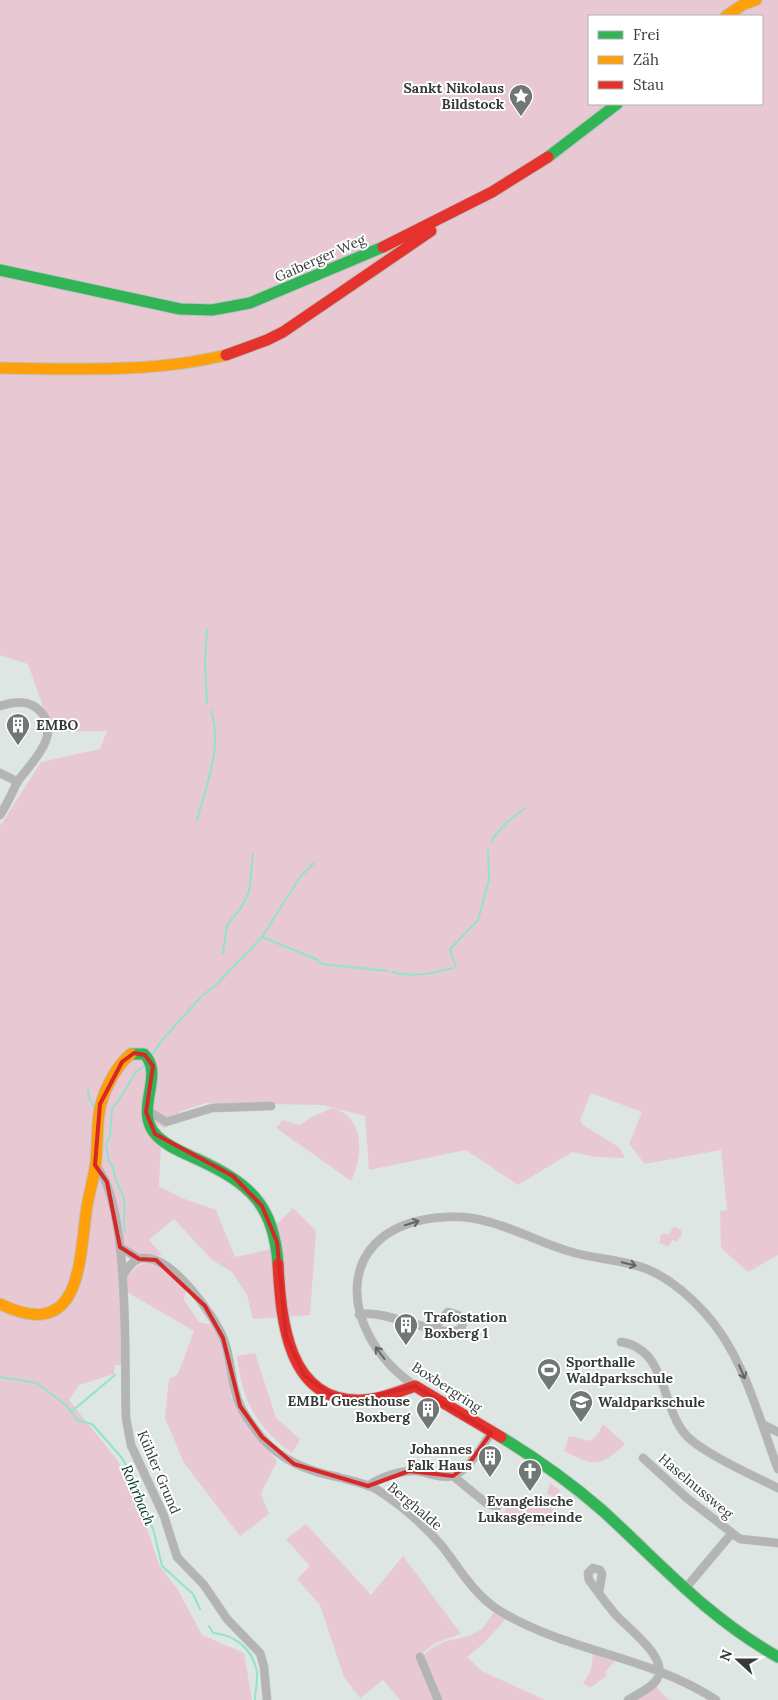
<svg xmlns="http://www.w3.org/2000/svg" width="778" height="1700" font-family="Lora,serif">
<rect width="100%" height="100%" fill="#dee6e4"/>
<path fill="#e8c8d3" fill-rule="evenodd" d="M0,0h778v1255l-30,17 -27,-24 -1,-37 7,-1 -6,-60 -76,14 -16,-20 13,-32 -51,-19 -11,27 3,5 37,23 5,10 -29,-1 -24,-5 -54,33 -52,-35 -97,20 -4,-54 -43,-11 -116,-2 -25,8 -16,17 -12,-5 8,22 -2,41 23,12 34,12 19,47 46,-10 -4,-23 16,-16 23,23 -6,84 -57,4 -6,-24 -15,-23 -20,-12 -38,-41 -25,21 13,15 -23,2 -17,-10 -3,14 2,104h-6l-1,9 -35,11 -10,15 49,61 23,49 18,55 19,25 24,45 42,18 8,47h-252v-874l41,-64 59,-13 7,-18 -55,1 -24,-68 -28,-9zM589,16h173v88h-173z
M332,1108c34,9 31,48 19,73l-75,-53 7,-8 16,5 13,-8z
M674,1227l7,3 1,5 -6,7 -3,-2 -5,7 -8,-4v-6l3,-4 5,2z
M148,1263l10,3 28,22 -2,12 15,22 14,3 10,25 8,46 16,28 30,37 -16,33 8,20 -29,22 -56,-73 -19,-45 4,-39 9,-5 16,-43 -67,-39v-16l12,-11z
M255,1353l21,65 24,21 -8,14c-36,-26 -50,-53 -55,-97z
M603,1424l22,20c-25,24 -32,22 -61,7l5,-15 21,5 8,-7z
M550,1483l10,7 -4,7 -9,-3z
M508,1500l46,9 -10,17 -15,-2 -25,-9z
M306,1524l65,71 32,-39 58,78 -26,9 -16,13 2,1 11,-9 11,-6 26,-6 13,-7 12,-17 12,7 -23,25 -16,13 15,14 63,29h-145l-17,-20 -23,18 -16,-21 -24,-72 -23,-26 13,-13 -24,-27z
M593,1654l22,7 -10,11 2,4 -16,11 -8,-3 8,-14z
M654,1685l15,15h-36z"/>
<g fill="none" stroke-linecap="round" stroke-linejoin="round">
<path stroke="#90e3cf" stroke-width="2" d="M207,629l-2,32 2,42
M197,820c9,-33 26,-75 14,-109
M492,843l1,-5 13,-15 19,-15
M262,937l54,22 6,5 65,7
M223,953l4,-28 14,-17 8,-16 4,-38
M456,967l-6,-18 28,-29 11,-40 -1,-30
M392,972c20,6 42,1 61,-4
M203,995l13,-10 46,-48 38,-60 14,-14
M152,1055l10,-15 39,-43
M88,1090l1,8 6,10
M125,1232c-3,-13 2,-24 -2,-36 -4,-10 -10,-19 -10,-30l-4,-4 -3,-17 4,-9 2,-28 5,-5 19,-31 11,-8
M0,1377l37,6 30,23 10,14 15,4 30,34 8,14 24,60 8,34 31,28 7,15
M71,1412l44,-37
M209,1626l4,7c22,2 40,16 44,39 1,9 -2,19 -2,28"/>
<g stroke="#bdc3c1" stroke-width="9">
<path id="street" d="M0,706c13,-4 29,-7 40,5 23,23 -9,52 -22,70 -6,11 -11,24 -18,34
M0,773l18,9
M146,1109l20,13 46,-14 59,-2
M95,1165c36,37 29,199 31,253l5,27 33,71 13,41 27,28 23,34 33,34 4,14 3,33
M120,1247l19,12
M123,1275c4,-6 9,-14 16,-16 30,-9 76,57 85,81 8,21 6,44 16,65 5,12 14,23 22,33 20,23 46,33 76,39 13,4 26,6 38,12 24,15 47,35 66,57 18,23 32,49 58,65 67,41 150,45 216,89
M359,1315c23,-8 83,25 102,14l2,-7 -5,-7 -10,-3 -14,16
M621,1342c46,7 40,64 64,92 15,18 71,43 93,54
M415,1386c-80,-55 -84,-163 31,-169 48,-3 84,24 129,36 18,5 37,6 55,11 30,6 55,27 75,49 39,43 53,103 73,156
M762,1424l16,8
M643,1458l45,41 52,40 38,4
M453,1476l33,27 11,4
M368,1486c12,-9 33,-16 48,-15 12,1 29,10 41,3 14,-8 25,-28 34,-41
M684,1590l48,-57
M599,1592l3,-18 -2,-4 -7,-2 -5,5 1,7c8,11 17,23 26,34 12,14 55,44 42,65 -5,9 -21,16 -29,21
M420,1657l18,43"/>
</g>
<g stroke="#bdc3c1" stroke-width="13">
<path id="fast" d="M548,157l69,-53
M0,270l180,39 32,1 38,-7 133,-56
M131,1054h13c22,21 -12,57 13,82 11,11 27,17 40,23 52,24 77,45 81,105
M501,1437c36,22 70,46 102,74 59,54 104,106 175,146"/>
</g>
<g stroke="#bdc3c1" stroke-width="13">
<path id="slow" d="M726,16l18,-12 12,-4
M0,368c76,1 152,5 226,-13
M0,1304c79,38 79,-36 86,-91 2,-17 8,-34 10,-52 3,-37 -2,-53 18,-87 5,-8 10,-15 17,-20"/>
</g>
<g stroke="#bdc3c1" stroke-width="13">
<path id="jam" d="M383,247l109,-55 56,-35
M226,355l41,-15 16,-8 148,-101
M278,1264c3,55 9,140 85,136 18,-1 35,-8 52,-14l86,51"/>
</g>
<use href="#street" stroke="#b4b4b4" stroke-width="8"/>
<use href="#fast" stroke="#30b455" stroke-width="11"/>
<use href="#slow" stroke="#ff9f0a" stroke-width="11"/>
<use href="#jam" stroke="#e5322d" stroke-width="11"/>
</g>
<defs><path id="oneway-shaft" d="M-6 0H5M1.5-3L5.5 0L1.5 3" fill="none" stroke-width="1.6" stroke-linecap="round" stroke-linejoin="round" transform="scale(1.25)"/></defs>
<g stroke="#626565">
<use href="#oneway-shaft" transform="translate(412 1223) rotate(-17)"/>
<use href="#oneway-shaft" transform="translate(629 1264) rotate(13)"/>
<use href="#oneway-shaft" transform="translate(380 1353) rotate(-127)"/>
<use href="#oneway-shaft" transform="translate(742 1372) rotate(67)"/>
</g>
<path fill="none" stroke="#d62828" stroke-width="4" stroke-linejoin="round" d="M134,1053l11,2 8,11 -7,46 9,22 78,42 29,30 15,36 9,94 18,39 26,19 28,6 57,-14 76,47 -23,32 -15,11 -44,-5 -41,15 -74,-22 -32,-27 -22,-31 -17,-68 -18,-32 -49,-46 -17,-1 -19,-12 -13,-65 -12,-17 5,-61 22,-42z"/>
<defs>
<g id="sight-pin" transform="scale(1.25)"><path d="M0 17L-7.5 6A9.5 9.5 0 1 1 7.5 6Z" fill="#717776" stroke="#fff"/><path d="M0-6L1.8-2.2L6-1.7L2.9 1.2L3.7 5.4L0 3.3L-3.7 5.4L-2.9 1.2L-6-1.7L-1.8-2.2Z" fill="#fff"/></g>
<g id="building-pin" transform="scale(1.25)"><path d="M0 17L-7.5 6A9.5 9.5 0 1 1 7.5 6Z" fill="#717776" stroke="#fff"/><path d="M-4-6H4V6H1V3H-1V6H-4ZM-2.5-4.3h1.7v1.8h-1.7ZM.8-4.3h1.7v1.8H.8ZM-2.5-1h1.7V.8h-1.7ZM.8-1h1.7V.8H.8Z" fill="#fff"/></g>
<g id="stadium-pin" transform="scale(1.25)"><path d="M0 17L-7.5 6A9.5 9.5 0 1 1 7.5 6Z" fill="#717776" stroke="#fff"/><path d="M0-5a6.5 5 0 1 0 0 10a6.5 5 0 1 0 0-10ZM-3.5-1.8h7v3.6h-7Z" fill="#fff"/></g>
<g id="school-pin" transform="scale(1.25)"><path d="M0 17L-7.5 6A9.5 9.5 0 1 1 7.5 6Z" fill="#717776" stroke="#fff"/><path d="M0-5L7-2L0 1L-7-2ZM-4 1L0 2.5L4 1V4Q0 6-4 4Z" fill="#fff"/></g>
<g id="church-pin" transform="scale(1.25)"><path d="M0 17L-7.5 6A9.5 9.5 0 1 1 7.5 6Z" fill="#717776" stroke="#fff"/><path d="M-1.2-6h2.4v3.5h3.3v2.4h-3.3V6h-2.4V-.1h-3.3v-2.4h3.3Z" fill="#fff"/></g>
</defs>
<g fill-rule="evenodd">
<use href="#sight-pin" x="521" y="96"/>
<use href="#building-pin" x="18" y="725"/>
<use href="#building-pin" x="406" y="1325"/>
<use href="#stadium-pin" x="549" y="1370"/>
<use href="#school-pin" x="581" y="1402"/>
<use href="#building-pin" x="428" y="1409"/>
<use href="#building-pin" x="490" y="1457"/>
<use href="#church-pin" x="530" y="1471"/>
</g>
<g text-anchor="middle" stroke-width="4" stroke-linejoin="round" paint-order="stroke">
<g font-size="14" font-weight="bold" fill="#363b3a" stroke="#fff" text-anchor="start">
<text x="504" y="93" text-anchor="end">Sankt Nikolaus<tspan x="504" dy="16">Bildstock</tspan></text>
<text x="36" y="730">EMBO</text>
<text x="424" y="1322">Trafostation<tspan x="424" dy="16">Boxberg 1</tspan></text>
<text x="566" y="1367">Sporthalle<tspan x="566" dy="16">Waldparkschule</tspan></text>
<text x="410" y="1406" text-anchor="end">EMBL Guesthouse<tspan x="410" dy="16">Boxberg</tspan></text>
<text x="598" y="1407">Waldparkschule</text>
<text x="472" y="1454" text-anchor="end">Johannes<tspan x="472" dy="16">Falk Haus</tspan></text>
<text x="530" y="1506" text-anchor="middle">Evangelische<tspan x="530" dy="16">Lukasgemeinde</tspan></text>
</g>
<g font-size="14" fill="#363b3a" stroke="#fff">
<text transform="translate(320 258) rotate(-24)" y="5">Gaiberger Weg</text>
<text transform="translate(447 1387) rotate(33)" y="5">Boxbergring</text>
<text transform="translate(159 1472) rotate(67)" y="5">Kühler Grund</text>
<text transform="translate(696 1486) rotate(40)" y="5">Haselnussweg</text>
<text transform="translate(415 1506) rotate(40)" y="5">Berghalde</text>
</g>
<g font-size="15" font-style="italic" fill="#00372d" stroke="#fff">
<text transform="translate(138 1495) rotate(67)" y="5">Rohrbach</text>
</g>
</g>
<rect x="588" y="15" width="175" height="90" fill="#ffffff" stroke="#afb1b0"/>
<rect x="598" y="31" width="25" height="8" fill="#30b455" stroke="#afb1b0"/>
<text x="633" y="40" font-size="15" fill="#363b3a">Frei</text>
<rect x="598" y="56" width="25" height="8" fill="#ff9f0a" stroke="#afb1b0"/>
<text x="633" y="65" font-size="15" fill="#363b3a">Zäh</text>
<rect x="598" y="81" width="25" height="8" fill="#e5322d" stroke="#afb1b0"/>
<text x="633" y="90" font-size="15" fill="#363b3a">Stau</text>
<g transform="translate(738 1660) rotate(291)" stroke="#ffffff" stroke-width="4" paint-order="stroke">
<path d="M0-4L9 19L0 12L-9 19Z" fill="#363b3a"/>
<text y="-8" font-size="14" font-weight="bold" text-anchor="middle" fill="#363b3a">N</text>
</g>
</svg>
